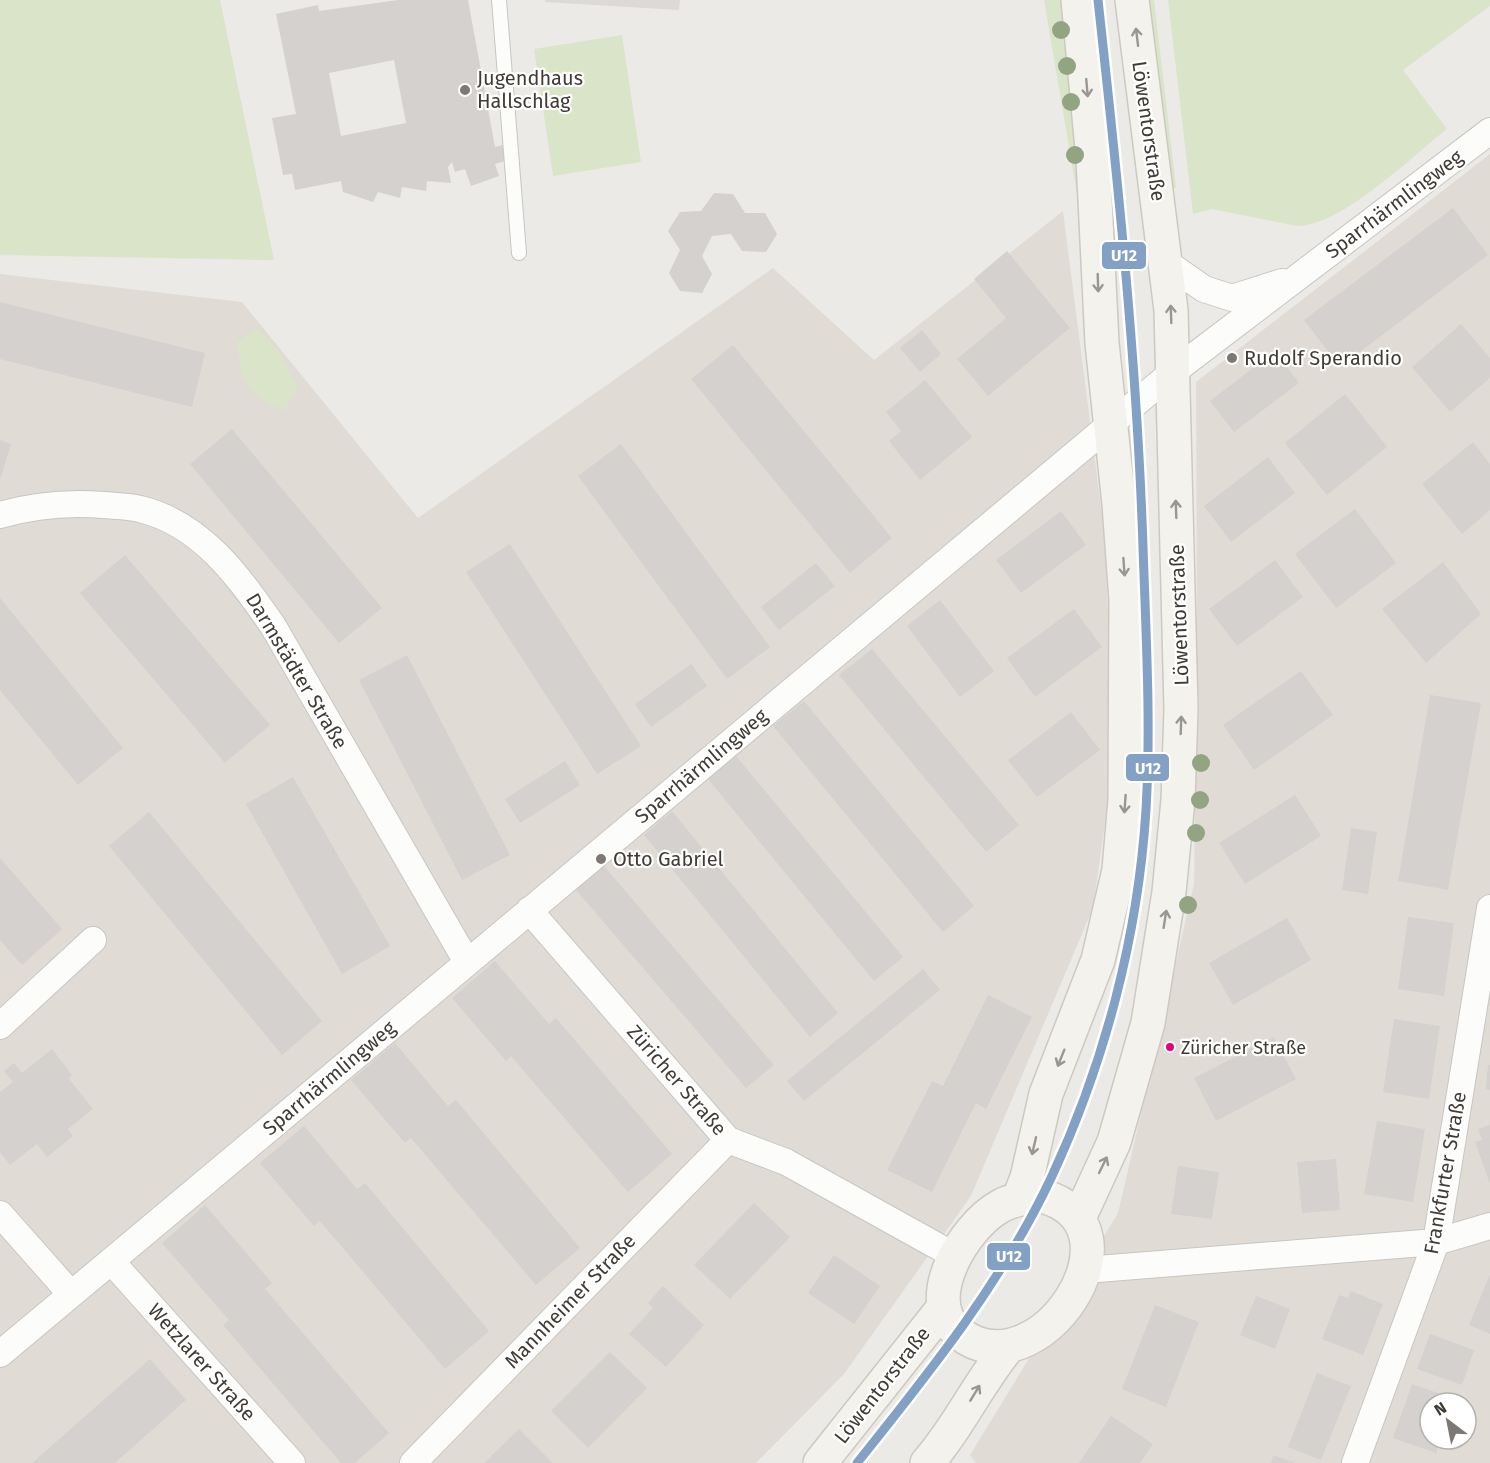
<svg xmlns="http://www.w3.org/2000/svg" width="1490" height="1463" font-family="'Fira Sans',sans-serif">
<rect width="100%" height="100%" fill="#eceae7"/>
<path fill="#e0dcd5" fill-rule="evenodd" d="M1490,154v1309h-514l-6,-8 148,-242 76,-329 3,-254 -1,-248zM1430,1403h36v36h-36z
M1063,211l42,327 9,221 -21,149 -122,288 -127,178 -88,89h-756v-1189l242,28 176,216 355,-250 101,92z"/>
<path fill="#dae4c9" d="M0,0h220l54,260 -274,-5z
M1044,0h22l15,195 -4,-1z
M1147,0h7l22,187 -5,3z
M1168,0h322v6l-87,64 44,59c-36,28 -105,97 -150,97l-85,-17 -19,5z
M622,35l19,127 -88,14 -19,-127z
M258,329l20,22 20,37 -15,23 -23,-13 -18,-19 -5,-37z"/>
<path fill="#dcd9d7" d="M545,0h135l-1,10 -134,-8z"/>
<path fill="#d4d1ce" fill-rule="evenodd" d="M398,0h70l27,147 8,-2 5,15 -13,4 4,12 -28,10 -6,-17 -10,3 -3,-10 -4,5 3,16 -24,-2 -1,10 -24,-4 -2,11 -22,-6 -5,10 -30,-10 -2,-11 -46,9 -3,-16 -9,1 -11,-57 24,-4 -20,-100 42,-9 1,6zM394,60l12,63 -65,13 -12,-63z
M714,193l19,1 12,19h20l12,21 -11,18 -24,-1 -11,-17 -19,2 -10,20 10,18 -10,19 -22,-2 -11,-18 11,-23 -12,-19 12,-19 21,-1z
M1453,208l35,47 -148,112 -36,-47z
M1007,251l63,77 -82,68 -31,-37 49,-41 -32,-39z
M0,302l205,51 -13,54 -192,-48z
M1461,324l29,34v20l-40,34 -38,-45z
M922,330l19,24 -21,18 -20,-24z
M733,345l159,193 -42,35 -159,-194z
M1275,351l24,32 -65,49 -24,-31z
M925,380l47,57 -52,43 -31,-39 12,-10 -15,-19z
M1345,394l42,53 -60,48 -42,-52z
M232,429l150,179 -43,35 -149,-179z
M0,440l11,4 -10,33h-1z
M1473,442l17,22v46l-28,24 -40,-50z
M621,444l149,203 -43,32 -149,-203z
M1268,457l27,36 -64,49 -27,-36z
M1355,509l41,54 -60,45 -41,-54z
M1061,511l25,34 -65,48 -25,-33z
M510,544l131,202 -44,28 -131,-202z
M125,555l145,170 -45,38 -145,-170z
M1275,560l28,37 -66,49 -28,-37z
M1443,562l38,52 -55,49 -44,-54z
M816,563l19,23 -56,44 -18,-23z
M0,598l123,150 -45,37 -78,-95z
M940,600l54,71 -34,26 -53,-71z
M1074,609l28,38 -67,50 -28,-39z
M872,649l147,176 -33,27 -147,-177z
M407,655l103,200 -48,25 -103,-200z
M691,664l16,22 -56,41 -16,-23z
M1301,671l32,44 -79,55 -31,-45z
M1430,695l51,8 -33,187 -50,-9z
M804,701l170,205 -31,26 -170,-206z
M1071,712l29,38 -63,47 -29,-37z
M736,756l167,201 -29,24 -166,-202z
M565,761l15,24 -60,38 -15,-24z
M293,777l97,169 -48,28 -96,-170z
M1295,795l26,41 -76,48 -26,-41z
M672,811l166,202 -28,24 -166,-202z
M149,812l173,209 -40,34 -173,-209z
M1351,828l26,4 -9,62 -26,-4z
M0,858l62,71 -40,36 -22,-25z
M604,866l170,199 -28,23 -170,-198z
M1408,917l46,6 -10,73 -46,-7z
M1287,918l24,42 -78,45 -24,-42z
M495,961l54,63 7,-6 116,136 -44,38 -117,-136 -5,5 -54,-63z
M923,969l17,21 -136,111 -17,-20z
M988,995l44,22 -46,92 -10,-6 -44,89 -45,-22 45,-89 11,5z
M1394,1019l46,7 -11,73 -46,-7z
M1274,1037l22,42 -80,42 -22,-43z
M395,1043l53,63 8,-6 124,148 -44,37 -125,-147 -6,5 -54,-63z
M52,1049l20,26 -3,4 24,30 -25,20 5,7 -26,21 -10,-13 -27,21 -10,-13v-60l13,-10 -9,-11 10,-8 8,10z
M1488,1065h2v25l-4,-1z
M1377,1121l48,8 -12,73 -49,-8z
M1490,1125v59l-15,-42 7,-2 -4,-11z
M304,1126l53,63 8,-6 124,148 -44,38 -125,-148 -6,5 -54,-63z
M1336,1159l4,51 -38,3 -5,-51z
M1178,1166l41,6 -7,47 -41,-5z
M754,1203l36,34 -60,62 -36,-34z
M205,1205l67,78 -7,6 124,144 -34,30h-14l-118,-138 6,-5 -67,-77z
M834,1255l46,31 -26,38 -46,-31z
M1490,1274v60l-21,-9z
M663,1286l41,39 -38,42 -37,-33 24,-26 -5,-5z
M1351,1291l32,13 -20,51 -41,-16 17,-44 9,3z
M1256,1296l34,13 -15,40 -35,-14z
M1155,1305l44,17 -33,85 -44,-18z
M1430,1334l44,16 -12,35 -45,-16z
M610,1352l37,36 -59,60 -37,-37z
M150,1359l36,41 -71,63h-83z
M1317,1373l34,13 -30,74 -33,-13z
M1412,1384l43,15 -1,4h-24v36h11l-5,14 -43,-15z
M1111,1416l42,28 -13,19h-61z
M519,1429l34,34h-69z
M1274,1455l21,8h-24z"/>
<g fill="none" stroke-linecap="round" stroke-linejoin="round">
<g stroke="#c8c6c3" stroke-width="16">
<path id="service" d="M499,0l20,253"/>
</g>
<g stroke="#c8c6c3" stroke-width="28">
<path id="minor" d="M1167,263l37,26 28,9 50,-16
M0,515c34,-10 69,-13 104,-10 11,1 25,1 36,4 62,15 99,68 133,117l194,336
M529,910l199,230 58,22 169,94
M0,1026l93,-86
M0,1214l71,80
M111,1261l181,202
M1085,1270l351,-28 54,-16
M0,1354l1173,-982 317,-241
M413,1463l315,-323
M1355,1463l81,-221 54,-334"/>
</g>
<g stroke="#cdc9c1" stroke-width="36">
<path id="secondary" d="M1042,1196c110,29 -5,200 -83,137 -40,-33 5,-106 40,-126 13,-8 28,-9 43,-11z
M1019,1198l8,-20 19,-84 52,-134 21,-90 6,-70 1,-200 -7,-96 -17,-161 -9,-184 -15,-159
M1079,1218l35,-76 34,-119 21,-131 9,-92 3,-91 -10,-399 -39,-310
M820,1463l124,-156
M927,1463c32,-36 51,-80 82,-117"/>
</g>
<use href="#service" stroke="#fcfcfb" stroke-width="14"/>
<use href="#minor" stroke="#fcfcfb" stroke-width="26"/>
<use href="#secondary" stroke="#f4f2ed" stroke-width="33"/>
<g stroke="#fff" stroke-width="14">
<path id="rail-1" d="M857,1463c72,-90 146,-182 195,-287 53,-114 86,-240 94,-366 5,-87 0,-175 -3,-263 -6,-183 -25,-365 -45,-547"/>
</g>
<use href="#rail-1" stroke="#83a1c5" stroke-width="9"/>
</g>
<g fill="#92a482">
<circle cx="1061" cy="30" r="9"/>
<circle cx="1067" cy="66" r="9"/>
<circle cx="1071" cy="102" r="9"/>
<circle cx="1075" cy="155" r="9"/>
<circle cx="1201" cy="763" r="9"/>
<circle cx="1200" cy="800" r="9"/>
<circle cx="1196" cy="833" r="9"/>
<circle cx="1188" cy="905" r="9"/>
</g>
<defs><path id="oneway-shaft" d="M-6 0H5M1.5-3L5.5 0L1.5 3" fill="none" stroke-width="1.6" stroke-linecap="round" stroke-linejoin="round" transform="scale(1.5)"/></defs>
<g stroke="#9a9691">
<use href="#oneway-shaft" transform="translate(1137 37) rotate(-97)"/>
<use href="#oneway-shaft" transform="translate(1087 88) rotate(85)"/>
<use href="#oneway-shaft" transform="translate(1098 283) rotate(88)"/>
<use href="#oneway-shaft" transform="translate(1171 314) rotate(-92)"/>
<use href="#oneway-shaft" transform="translate(1176 509) rotate(-92)"/>
<use href="#oneway-shaft" transform="translate(1124 567) rotate(86)"/>
<use href="#oneway-shaft" transform="translate(1181 725) rotate(-88)"/>
<use href="#oneway-shaft" transform="translate(1125 804) rotate(94)"/>
<use href="#oneway-shaft" transform="translate(1165 919) rotate(-81)"/>
<use href="#oneway-shaft" transform="translate(1061 1058) rotate(112)"/>
<use href="#oneway-shaft" transform="translate(1034 1146) rotate(103)"/>
<use href="#oneway-shaft" transform="translate(1103 1165) rotate(-64)"/>
<use href="#oneway-shaft" transform="translate(975 1393) rotate(-59)"/>
</g>
<g fill="#7d7873" stroke="#fff" stroke-width="2">
<circle cx="465" cy="90" r="6"/>
<circle cx="1232" cy="358" r="6"/>
<circle cx="601" cy="859" r="6"/>
</g>
<circle fill="#e5007d" stroke="#fff" stroke-width="2" cx="1170" cy="1047" r="5"/>
<g text-anchor="middle" stroke-width="4.5" stroke-linejoin="round" paint-order="stroke">
<g font-size="18" fill="#413b35" stroke="#fff" text-anchor="start">
<text x="1181" y="1054">Züricher Straße</text>
</g>
<g font-size="20" fill="#413b35" stroke="#fff" text-anchor="start">
<text x="477" y="85">Jugendhaus<tspan x="477" dy="23">Hallschlag</tspan></text>
<text x="1244" y="365">Rudolf Sperandio</text>
<text x="613" y="866">Otto Gabriel</text>
</g>
<g font-size="20" fill="#413b35" stroke="#fff">
<text transform="translate(1149 131) rotate(82)" y="7">Löwentorstraße</text>
<text transform="translate(1394 204) rotate(-37)" y="7">Sparrhärmlingweg</text>
<text transform="translate(1179 615) rotate(-92)" y="7">Löwentorstraße</text>
<text transform="translate(297 671) rotate(59)" y="7">Darmstädter Straße</text>
<text transform="translate(701 766) rotate(-40)" y="7">Sparrhärmlingweg</text>
<text transform="translate(329 1078) rotate(-40)" y="7">Sparrhärmlingweg</text>
<text transform="translate(677 1080) rotate(49)" y="7">Züricher Straße</text>
<text transform="translate(1445 1173) rotate(-80)" y="7">Frankfurter Straße</text>
<text transform="translate(570 1301) rotate(-46)" y="7">Mannheimer Straße</text>
<text transform="translate(202 1362) rotate(48)" y="7">Wetzlarer Straße</text>
<text transform="translate(882 1385) rotate(-52)" y="7">Löwentorstraße</text>
</g>
</g>
<g stroke="#fff" stroke-width="2">
<rect x="1101" y="241" width="46" height="29" rx="6" fill="#83a1c5"/>
<rect x="1125" y="753" width="45" height="29" rx="6" fill="#83a1c5"/>
<rect x="986" y="1242" width="45" height="29" rx="6" fill="#83a1c5"/>
</g>
<g font-size="16" text-anchor="middle" font-weight="bold" fill="#fff">
<text x="1124" y="261">U12</text>
<text x="1148" y="774">U12</text>
<text x="1009" y="1262">U12</text>
</g>
<g transform="translate(1448 1421) rotate(328)"><circle r="28" fill="#ffffff" stroke="#b3b1ae" stroke-width="1.5"/>
<path d="M0-4.5L10 22L0 15L-10 22Z" fill="#7d7873"/>
<text y="-9" font-size="16" font-weight="bold" text-anchor="middle" fill="#413b35">N</text>
</g>
</svg>
